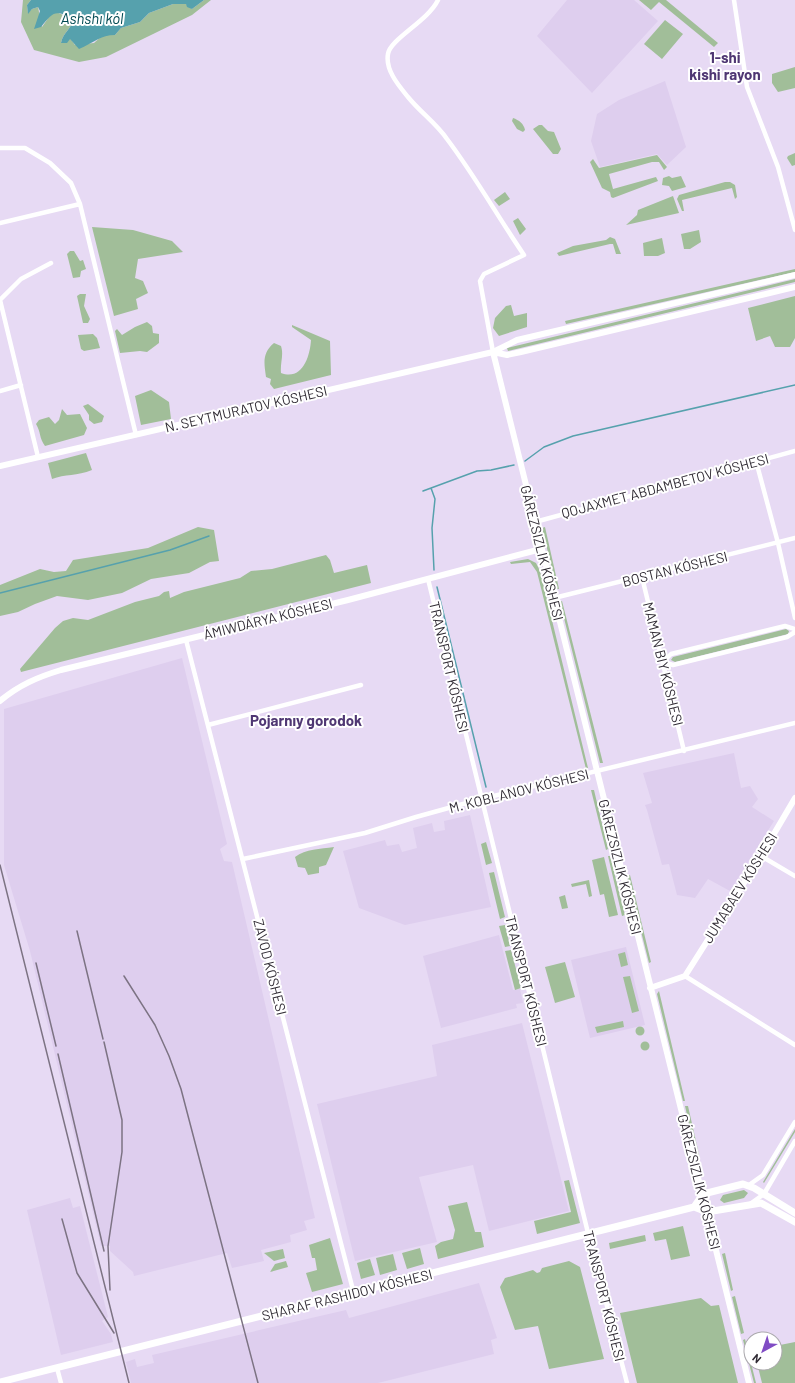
<svg xmlns="http://www.w3.org/2000/svg" width="795" height="1383" font-family="Barlow,sans-serif">
<rect width="100%" height="100%" fill="#e7daf4"/>
<path fill="#deceee" d="M567,0h67l24,21 -66,72 -55,-57z
M665,81l21,66 -19,18 -10,-11 -57,13 -9,-26 6,-27 22,-14z
M182,658l45,186 -7,5 4,12 8,1 83,356 -11,3 3,9 -17,5 1,7 -30,8 3,11 -32,7 -5,-15 -93,23 -1,-4 -23,-21v-5h-9l-71,-295 -26,-86v-156z
M734,753l7,35 9,-2 8,13 -6,8 22,14 -44,70 -22,-12 -13,19 -18,-3 -8,-31 -7,1 -15,-55 -2,-5 7,-2 -9,-30z
M470,815l21,92 -86,18 -46,-17 -16,-57 42,-11 2,6 12,-2 3,8 15,-4 -4,-20 19,-5 2,9 11,-2 -1,-9z
M499,935l14,55 7,-1 3,14 -7,1 1,4 -76,20 -18,-72z
M626,947l19,78 -55,13 -19,-78z
M522,1023l47,188 -80,20 -16,-66 -54,12 18,65 -82,19 -38,-157 120,-28 -5,-31z
M70,1198l3,10 7,-2 28,111 -6,4 9,13 2,8 -52,13 -34,-145z
M479,1283l18,55 -6,2 3,14 -116,29h-247l-5,-21 9,-3 2,8 17,-4 -2,-8 26,-6 168,-39 3,8z"/>
<path fill="#a1be99" d="M23,0h8l-4,5 1,8 4,-4 6,-2 4,20 9,-13 5,-2 17,7c-1,10 -10,13 -12,24l9,-5 5,7 19,-2 9,-8h12l6,-7 19,-6 9,-9 24,-9h13l6,5 12,-9h7l-19,15 -86,42 -27,5 -45,-12 -13,-28z
M639,0h27l52,43 -4,4 -55,-45 -8,8z
M665,20l18,14 -21,25 -18,-15z
M795,67v21l-17,4 -6,-9v-9z
M513,118c6,2 11,6 12,12l-2,2 -6,-3 -5,-8z
M539,125h3l6,6 6,1 7,17 -3,5h-5l-20,-25z
M795,153v12l-3,1 -5,-8 1,-2z
M657,155l10,12 -3,3 -5,-8h-7l-43,12 4,15 43,-12 2,4 -45,17 -2,-1 -1,-5 -8,-4 -12,-26 3,-3 6,9z
M669,176l3,2 9,-2 5,11 -14,4 -3,-5 -7,-1 1,-7z
M725,182h5l5,3 2,12 -2,2 -3,-11 -50,12 2,11h-2l-5,-12 2,-4z
M505,192l5,7 -11,7 -5,-6z
M673,196l6,17 -53,12 11,-10 1,-5z
M518,218l8,11 -6,6 -7,-14z
M92,227l41,3 39,11 11,11 -45,7 -3,19 8,3 5,12 -12,6 2,10 -24,7z
M699,230l2,12 -11,7h-6l-3,-15z
M610,237l5,2 6,15h-5l-3,-10h-3l-51,12 -2,-3 16,-7 33,-6z
M662,238l3,15 -7,3h-14l-1,-13z
M70,251h4l6,10 3,-1 3,9 -5,2 -1,6 -7,1 -6,-24z
M795,269v3l-229,52 -1,-3z
M795,279v3l-287,69 -1,-3z
M80,294h6l-2,12 6,13 -2,4h-5l-6,-27z
M795,296v42l-5,9h-15l-5,-11 -14,5 -8,-33z
M511,305l3,11 13,-3v14l-28,9 -6,-8 2,-10 11,-12z
M147,322l5,4 1,7 6,1v9l-12,9 -7,-1 -20,2 -5,-22 2,-2 5,6 13,-8z
M292,325l38,16 1,34 -57,14 -4,-5 1,-5 -5,-2c-2,-14 -4,-24 8,-34l7,3c3,9 -1,17 0,27 21,8 29,-16 30,-33l-19,-13z
M93,334l4,4 3,10 -16,3 -3,-2 -3,-14z
M151,390l18,12 2,17 -30,6 -6,-29z
M88,404l16,12 -2,6 -8,2 -5,-4v-5l-6,-9z
M62,409l5,6 13,-1 7,14 -3,7 -39,11c-6,-8 -4,-14 -9,-22l3,-4 10,-3 6,7 4,-4z
M86,453l6,17c-15,6 -27,4 -40,9l-4,-16z
M198,527l16,3 5,31 -9,1 -21,11 -38,6 -29,14 -34,7 -31,-4 -22,8 -17,8 -18,4v-31l40,-16 14,3 12,-1 7,-11 75,-12z
M545,527l14,62h-2l-15,-61z
M326,555l4,5 4,13 33,-8 4,18 -350,89 -1,-3 35,-41 8,-7 10,-3 15,2 47,-18 24,-6 5,-4 5,-1 1,7 14,-6 56,-14 11,-7 21,-2z
M528,559l8,4 4,8 48,197 -2,1 -49,-197 -7,-10 -19,2 -1,-2z
M562,601l41,162h-3l-40,-161z
M786,629l3,2 -1,3 -113,28 -4,-2 2,-3z
M591,790h3l14,59 -2,1z
M486,842l6,21 -6,2 -5,-21z
M334,847l-8,18 -7,2v6l-11,2 -3,-7 -7,-1 -3,-10c11,-8 25,-8 39,-10z
M608,856h2l15,59 -3,1z
M604,857l14,58 -9,2 -5,-23 -4,1 -8,-35z
M494,872l11,45 -5,2 -11,-46z
M630,875l21,87 -2,1 -22,-87z
M589,880l3,16 -3,1 -3,-13 -14,3 -1,-3z
M565,895l3,13 -6,1 -3,-12z
M505,925l5,21 -5,1 -6,-21z
M511,950l10,38 -6,2 -10,-39z
M625,952l3,13 -7,2 -3,-13z
M565,962l10,35 -20,6 -10,-36z
M630,976l9,35 -7,2 -9,-36z
M659,991l26,110h-2l-26,-107z
M623,1021l1,6 -27,6 -2,-6z
M635.5 1031a4.5 4.5 0 1 1 9 0a4.5 4.5 0 1 1-9 0Z
M640.5 1046a4.5 4.5 0 1 1 9 0a4.5 4.5 0 1 1-9 0Z
M685,1106h3l12,53 -3,1z
M795,1129v3l-31,51 -1,-1z
M569,1180l11,43 -43,11 -3,-13 37,-9 -7,-31z
M744,1190l4,3 -4,5 -20,5 -4,-3 3,-5z
M467,1202l8,30h6l3,15 -46,12 -3,-13 6,-4 12,-3 2,-9 -7,-24z
M683,1226l7,30 -19,4 -5,-21 -11,2 -2,-8z
M645,1235l1,6 -36,8 -1,-6z
M330,1238l13,46 -31,8 -6,-19 11,-3 -2,-12h-3l-3,-13z
M420,1248l4,16 -17,5 -5,-16z
M283,1249l2,9 -11,3 -10,-8z
M725,1253l8,37 -2,1 -9,-37z
M393,1254l4,16 -17,5 -4,-17z
M370,1259l5,16 -14,4 -4,-16z
M286,1261l2,6 -18,5 5,-8z
M569,1261l11,6 24,92 -55,10 -11,-43 -23,4 -15,-43 5,-9 28,-8 4,3 3,-1 2,-4z
M735,1296l9,37 -3,1 -9,-37z
M701,1298l10,8 8,-1 19,78h-101l-17,-70z
M745,1339l11,44h-2l-11,-43z
M795,1342v41h-33l-5,-20h18v-17z"/>
<path fill="#56a1ad" d="M31,0h173l-12,9 -5,-2 -1,-3h-13l-24,9 -9,9 -19,6 -6,7c-14,0 -22,8 -36,14l-9,-10 -3,4h-6c2,-11 11,-14 12,-24 -18,-10 -20,-7 -32,8l-7,2 6,-18 -2,-4 -6,2 -4,5 -1,-9z"/>
<g fill="none" stroke-linecap="round" stroke-linejoin="round">
<path stroke="#56a1ad" stroke-width="1.5" d="M525,461l19,-14 29,-11 222,-51
M431,488l4,11 -3,29 2,42
M423,491l54,-20 14,-1 23,-5
M437,587l49,200
M0,593l170,-43 39,-14"/>
<path stroke="#fff" stroke-width="4.5" d="M438,0c-10,21 -48,39 -50,54 -3,16 11,32 20,43 12,15 28,26 39,42 28,37 51,78 77,116l-40,19 -4,7 13,71
M734,0l13,87 31,80 17,63
M0,148h25l25,15 21,20 9,21 56,231
M0,223l80,-19
M0,391l21,-6
M38,457l-38,-157 21,-21 30,-16
M756,461l22,82 17,75
M535,522l260,-71
M642,577l42,174
M428,579l160,654 39,150
M554,598l241,-60
M795,629l-10,-3 -114,28 -8,8 10,3 114,-28 8,-5
M186,640l168,654
M208,725l153,-40
M761,856l34,20
M243,859l122,-26 51,-16 65,-18 314,-76
M685,976l110,69
M749,1185l14,-10 32,-53
M750,1204l14,-10 31,-53
M57,1368l4,15"/>
<path stroke="#fff" stroke-width="6" d="M493,352l256,1031
M493,352l14,3 14,-3 274,-65
M0,466l493,-114 24,-12 278,-65
M0,701c19,-16 38,-24 61,-31l287,-70 193,-51
M650,988l35,-12 76,-120 34,-58"/>
<path stroke="#fff" stroke-width="7" d="M694,1207l9,-13 40,-10 11,4 41,25
M694,1207l13,5 54,-9 34,19
M0,1382l694,-175"/>
<path stroke="#7c7383" stroke-width="1.5" d="M0,865l129,518
M77,931l26,108
M36,963l20,83
M124,976l31,49 14,31 12,33 77,294
M104,1042l18,78v32l-14,94 2,44
M58,1054l46,197
M62,1219l15,54 37,60"/>
</g>
<g text-anchor="middle" stroke-width="4" stroke-linejoin="round" paint-order="stroke">
<g font-size="14" fill="#302b34" stroke="#fff">
<text transform="translate(246 409) rotate(-13)" y="5">N. SEYTMURATOV KÓSHESI</text>
<text transform="translate(665 486) rotate(-15)" y="5">QOJAXMET ABDAMBETOV KÓSHESI</text>
<text transform="translate(542 553) rotate(76)" y="5">GÁREZSIZLIK KÓSHESI</text>
<text transform="translate(675 569) rotate(-14)" y="5">BOSTAN KÓSHESI</text>
<text transform="translate(268 619) rotate(-14)" y="5">ÁMIWDÁRYA KÓSHESI</text>
<text transform="translate(663 664) rotate(76)" y="5">MAMAN BIY KÓSHESI</text>
<text transform="translate(449 667) rotate(77)" y="5">TRANSPORT KÓSHESI</text>
<text transform="translate(519 791) rotate(-14)" y="5">M. KOBLANOV KÓSHESI</text>
<text transform="translate(620 867) rotate(76)" y="5">GÁREZSIZLIK KÓSHESI</text>
<text transform="translate(740 888) rotate(-58)" y="5">JUMABAEV KÓSHESI</text>
<text transform="translate(270 967) rotate(76)" y="5">ZAVOD KÓSHESI</text>
<text transform="translate(526 981) rotate(76)" y="5">TRANSPORT KÓSHESI</text>
<text transform="translate(699 1182) rotate(76)" y="5">GÁREZSIZLIK KÓSHESI</text>
<text transform="translate(347 1295) rotate(-14)" y="5">SHARAF RASHIDOV KÓSHESI</text>
<text transform="translate(604 1296) rotate(76)" y="5">TRANSPORT KÓSHESI</text>
</g>
<g font-size="15" font-style="italic" fill="#004952" stroke="#fff">
<text x="92" y="24">Ashshı kól</text>
</g>
<g font-size="15" font-weight="bold" fill="#4f3773" stroke="#fff">
<text x="725" y="63">1-shi<tspan x="725" dy="17">kishi rayon</tspan></text>
<text x="306" y="726">Pojarnıy gorodok</text>
</g>
</g>
<g transform="translate(763 1351) rotate(220)"><circle r="19" fill="#ffffff" stroke="#acaaae"/>
<path d="M0-3L7 15L0 10L-7 15Z" fill="#804cc4"/>
<text y="-6" font-size="11" font-weight="bold" text-anchor="middle" fill="#302b34">N</text>
</g>
</svg>
